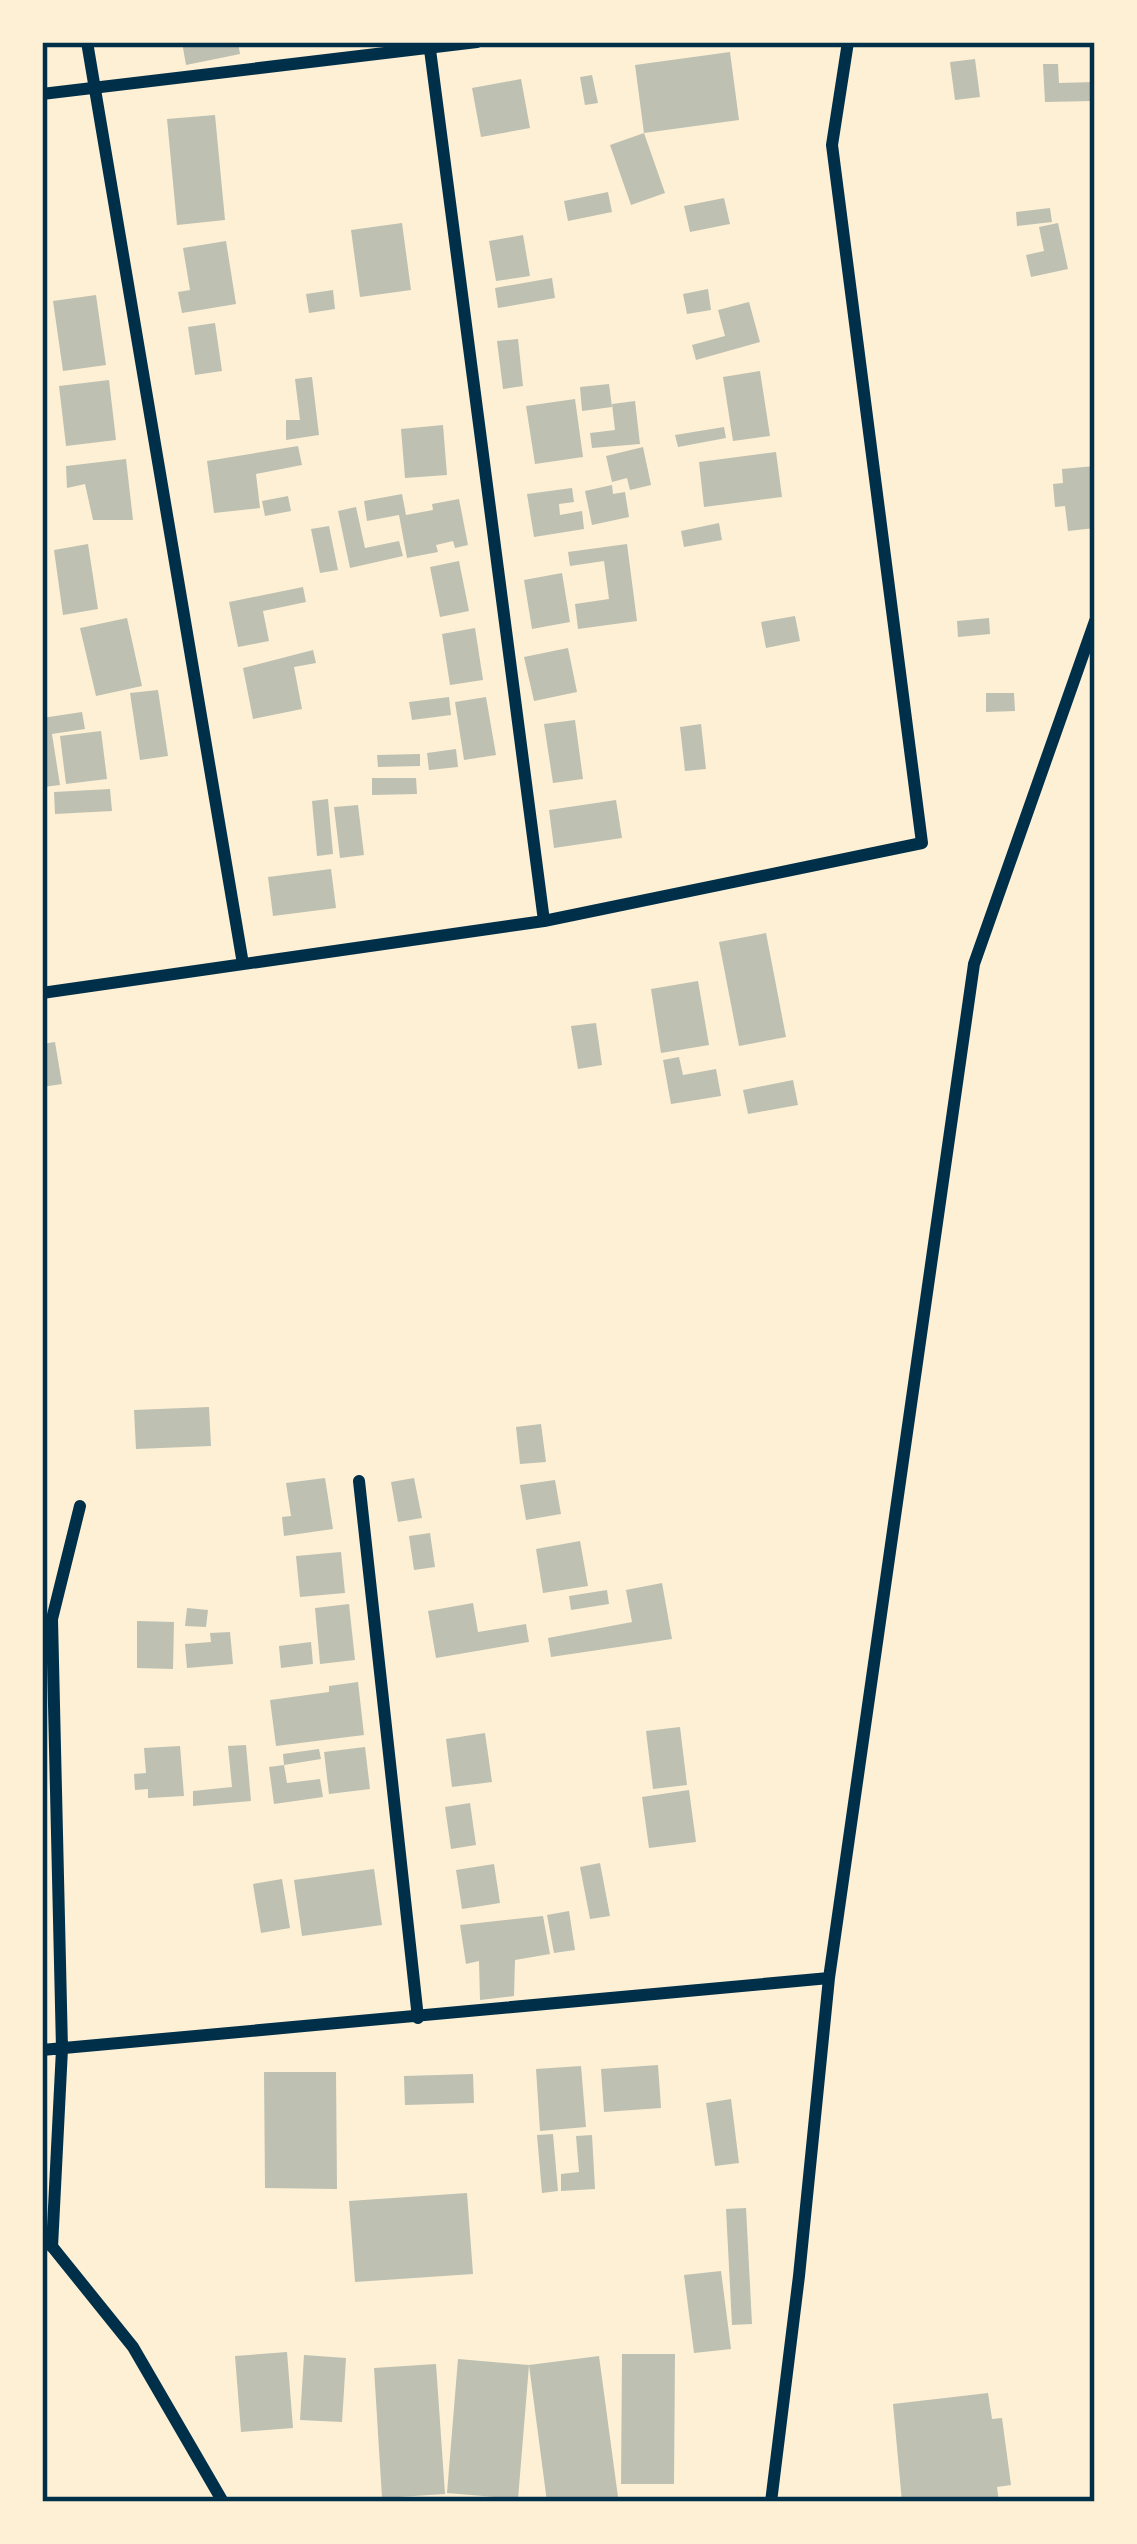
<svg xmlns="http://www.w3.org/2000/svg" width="1137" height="2544" font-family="Rubik,sans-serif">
<rect width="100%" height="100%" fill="#fdf0d5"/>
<path fill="#bec0b2" d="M182,42h56l2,12 -54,11z
M730,52l9,68 -95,13 -9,-68z
M975,59l5,38 -25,3 -5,-38z
M1043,64h15l1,19 35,-1v19l-49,1z
M592,75l6,28 -13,2 -5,-28z
M521,79l9,49 -49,9 -9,-49z
M215,115l10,105 -48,5 -10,-106z
M644,133l21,60 -34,12 -21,-60z
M608,192l4,20 -44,9 -4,-20z
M724,198l6,26 -40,8 -6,-26z
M1050,208l2,14 -35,4 -1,-14z
M402,223l9,67 -51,7 -9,-67z
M1058,223l10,46 -37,8 -5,-22 18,-4 -5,-24z
M523,235l7,41 -34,5 -7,-40z
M226,241l10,63 -54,9 -4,-21 12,-2 -7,-42z
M552,278l3,20 -57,10 -3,-20z
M708,289l3,21 -24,4 -4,-20z
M333,290l2,19 -26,4 -3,-19z
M96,295l10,70 -43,6 -10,-70z
M749,302l11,40 -64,18 -4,-15 33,-9 -7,-26z
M215,323l7,48 -27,4 -7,-48z
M518,339l5,47 -20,3 -6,-48z
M760,371l10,65 -37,5 -10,-64z
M312,377l7,58 -33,5v-20h14l-5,-41z
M109,380l7,60 -50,6 -7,-60z
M609,384l3,23 -30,4 -2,-24z
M575,399l8,58 -48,7 -9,-58z
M635,401l5,43 -48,4 -2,-15 25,-3 -3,-26z
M443,425l4,50 -42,3 -4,-49z
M724,427l2,11 -48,9 -3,-12z
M298,446l4,19 -46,9 4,34 -46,5 -7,-52z
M643,447l8,38 -21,5 -3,-12 -15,4 -6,-26z
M776,452l6,45 -78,10 -5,-45z
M126,459l7,61h-40l-8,-36 -18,4 -1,-22z
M1095,466v62l-27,3 -3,-25 -10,1 -2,-23 10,-1 -1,-14z
M612,485l1,9 12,-2 4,25 -37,8 -7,-34z
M572,488l2,14 -15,2 1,11 22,-4 2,18 -50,8 -7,-43z
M402,494l4,21 27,-5 -1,-6 27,-5 9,46 -13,3 -2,-7 -17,4 2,7 -31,6 -8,-43 -32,6 -3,-20z
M288,496l3,15 -26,5 -3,-15z
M356,507l9,41 34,-7 4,15 -53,12 -12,-57z
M719,523l3,17 -38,7 -3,-16z
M329,526l9,44 -18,3 -9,-44z
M88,544l10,65 -35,6 -9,-65z
M627,544l10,77 -59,8 -3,-25 34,-5 -5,-38 -34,5 -2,-14z
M459,561l10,50 -29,6 -10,-50z
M562,573l8,49 -38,7 -8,-49z
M303,587l3,15 -43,9 6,30 -31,6 -9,-45z
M795,616l5,25 -34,7 -5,-26z
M127,618l15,68 -46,10 -16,-68z
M989,618l1,16 -32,3 -1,-16z
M475,628l8,52 -33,5 -8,-51z
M568,648l9,44 -43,9 -10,-44z
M313,650l3,13 -22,4 8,42 -49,10 -10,-51z
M158,690l10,66 -28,4 -10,-67z
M986,693h28l1,18 -29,1z
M449,697l2,18 -39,5 -3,-18z
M486,697l10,58 -32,5 -9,-58z
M82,712l3,17 -33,5 8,51 -16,2 -2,-69z
M575,720l8,59 -30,4 -9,-59z
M701,724l5,45 -21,2 -5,-44z
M101,731l6,48 -41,5 -6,-48z
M456,749l2,18 -29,3 -2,-17z
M420,754v12l-42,1 -1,-12z
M372,778h44l1,16 -45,1z
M110,789l2,22 -57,3 -1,-22z
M328,799l5,55 -16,2 -5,-55z
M616,800l6,38 -68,10 -5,-38z
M358,805l6,50 -24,3 -6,-51z
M331,869l5,39 -63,8 -5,-39z
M766,933l20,104 -47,9 -20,-104z
M698,981l11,64 -48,8 -10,-64z
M596,1023l6,42 -24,4 -7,-43z
M55,1042l7,42 -20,3v-43z
M679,1057l4,18 33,-6 5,27 -50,8 -8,-44z
M793,1080l5,25 -50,9 -5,-24z
M209,1407l2,39 -75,3 -2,-39z
M541,1424l5,38 -26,2 -4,-37z
M325,1478l8,51 -49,7 -2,-19 9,-1 -5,-33z
M414,1478l8,40 -24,4 -7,-40z
M555,1480l6,34 -35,6 -6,-35z
M430,1533l5,34 -21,3 -5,-34z
M580,1541l8,45 -45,7 -7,-44z
M341,1552l4,41 -45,4 -4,-41z
M662,1583l10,56 -121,18 -3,-19 84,-16 -6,-32z
M607,1590l2,14 -38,6 -2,-14z
M473,1603l5,29 48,-8 3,18 -93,16 -8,-47z
M349,1604l6,56 -35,4 -5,-56z
M187,1608l21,2 -2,17 -21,-1z
M137,1621l37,1 -1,47 -36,-1z
M230,1632l3,32 -46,4 -2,-24 26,-2 -1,-9z
M311,1642l2,22 -32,4 -2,-22z
M358,1682l6,53 -88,11 -6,-46 59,-8v-6z
M680,1727l7,58 -34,4 -7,-58z
M485,1733l7,49 -40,5 -6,-48z
M246,1745l5,56 -58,5v-15l39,-4 -4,-41z
M180,1746l4,50 -36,2v-9l-13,1 -1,-16 12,-1 -2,-25z
M365,1747l5,42 -41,5 -5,-42z
M319,1749l2,10 -37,6 3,18 33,-4 3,18 -49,7 -5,-37 15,-2 -1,-11z
M689,1790l7,52 -47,6 -7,-51z
M470,1803l6,42 -25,4 -6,-42z
M600,1863l10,53 -20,3 -10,-52z
M494,1864l6,39 -38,6 -6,-39z
M374,1869l8,56 -80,11 -8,-56z
M282,1879l8,49 -29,5 -8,-49z
M569,1911l6,39 -21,3 -7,-38z
M543,1916l7,38 -35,6 -1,36 -34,4 -1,-39 -13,3 -6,-39z
M658,2065l3,43 -57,4 -3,-43z
M581,2066l5,61 -46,4 -4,-62z
M264,2072h72l1,117 -72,-1z
M473,2074l1,29 -69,2 -1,-29z
M731,2099l8,64 -24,3 -9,-63z
M553,2134l5,57 -16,2 -5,-58z
M592,2135l3,54 -34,2v-17l18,-2 -3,-36z
M467,2193l6,81 -118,8 -6,-81z
M746,2208l6,116 -20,1 -6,-116z
M721,2271l10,78 -37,4 -10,-78z
M287,2352l6,76 -52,4 -6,-76z
M622,2354h53l-1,130h-53z
M304,2355l42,3 -4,64 -42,-2z
M599,2356l19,141 -71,5 -18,-137z
M458,2359l71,6 -11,134 -71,-6z
M436,2364l9,130 -63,4 -8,-130z
M988,2393l4,26 10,-1 9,67 -14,2 2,15h-97l-9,-98z"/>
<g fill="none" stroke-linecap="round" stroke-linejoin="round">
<path stroke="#003049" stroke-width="12" d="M87,42l156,922
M429,42l115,879
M42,94l435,-52
M42,993l502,-72 378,-78 -90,-698 16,-103
M359,1481l59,537
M42,2050l787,-72
M42,2234l91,113 90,155
M52,2247l10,-198 -10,-430 28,-113
M771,2502l28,-226 30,-298 145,-1014 121,-343"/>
</g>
<rect width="1137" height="2544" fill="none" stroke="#fdf0d5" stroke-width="90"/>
<rect x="45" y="45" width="1047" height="2454" fill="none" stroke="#003049" stroke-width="4.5"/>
</svg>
